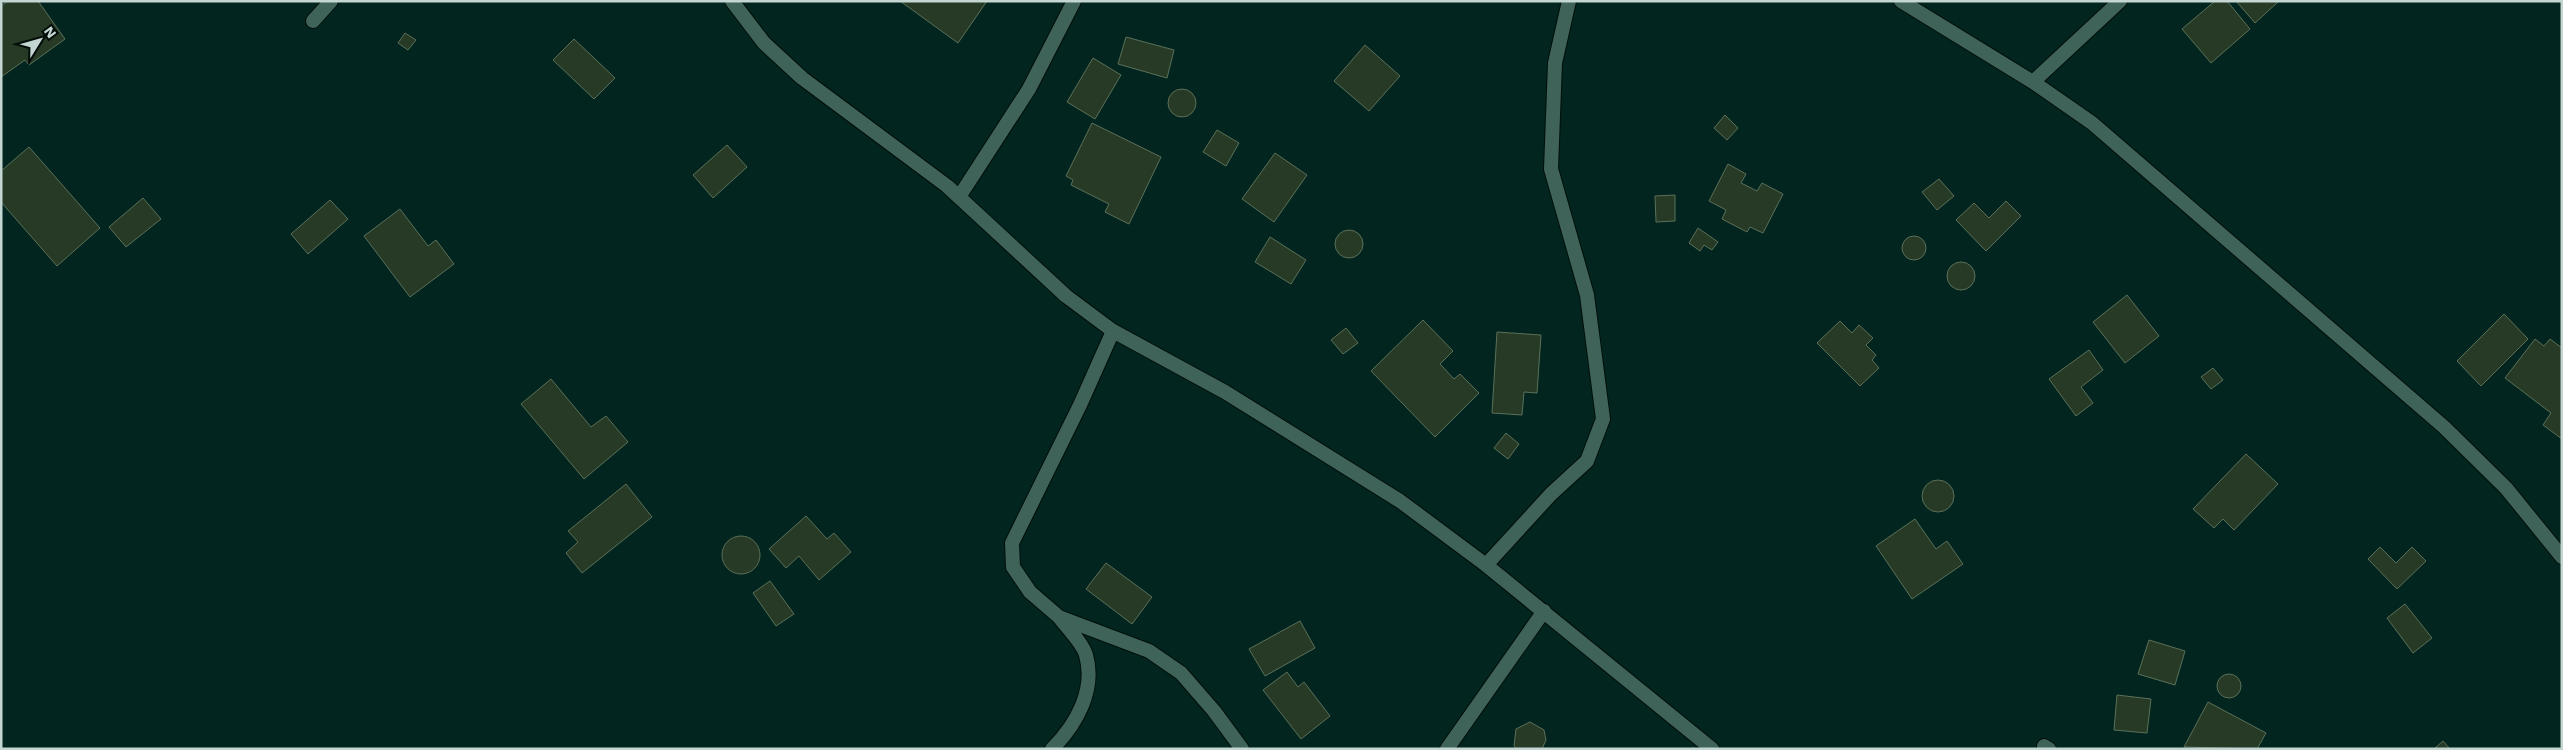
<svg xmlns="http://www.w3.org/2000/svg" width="2563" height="750" font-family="'Work Sans',sans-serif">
<rect width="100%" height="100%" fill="#02261f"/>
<path fill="#273a26" stroke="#5b7059" d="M8,1h30l27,38 -36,26 -4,-5 -24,17v-71z
M900,1h87l-29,42z
M2215,1h12l23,28 -39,34 -29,-34z
M2236,1h43l-24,22z
M405,33l11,7 -8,10 -10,-7z
M1126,37l48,13 -7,28 -49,-14z
M574,39l41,39 -21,21 -41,-39z
M1365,45l35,31 -31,35 -35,-30z
M1093,58l28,17 -26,44 -28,-17z
M1168 103a14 14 0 1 1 28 0a14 14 0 1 1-28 0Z
M1725,115l13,13 -11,12 -13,-12z
M1092,123l69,34 -32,67 -24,-12 4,-8 -38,-19 2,-5 -7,-4z
M1217,130l22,13 -13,23 -23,-14z
M727,145l20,22 -34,31 -20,-23z
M29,147l71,81 -43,38 -56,-64v-31z
M1275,153l32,22 -33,47 -32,-23z
M1728,164l18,10 -5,9 16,8 5,-8 21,11 -20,39 -13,-6 -3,5 -25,-13 4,-9 -17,-9z
M1939,179l15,17 -17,14 -15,-18z
M1675,195v26l-19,1 -1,-26z
M143,198l18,21 -35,28 -17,-20z
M330,200l18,19 -40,35 -17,-20z
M2006,201l15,15 -35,35 -30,-31 18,-17 15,15z
M400,209l28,37 8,-6 18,24 -44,33 -46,-61z
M1698,228l20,14 -6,8 -8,-5 -4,6 -11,-8z
M1335 244a14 14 0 1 1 28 0a14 14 0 1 1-28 0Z
M1902 248a12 12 0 1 1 24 0a12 12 0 1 1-24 0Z
M1270,237l36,23 -15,24 -36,-22z
M1947 276a14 14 0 1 1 28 0a14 14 0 1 1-28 0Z
M2127,295l32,41 -34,27 -32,-41z
M2504,314l24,25 -47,47 -24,-25z
M1423,320l30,31 -13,13 14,15 6,-5 19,19 -44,44 -64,-66z
M1840,321l12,12 7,-8 14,13 -7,7 10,10 -4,5 7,8 -19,18 -43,-43z
M1346,328l12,15 -15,11 -12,-14z
M1497,332l44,3 -4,58 -13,-1 -2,23 -30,-2z
M2535,339l9,7 6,-7 12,9v91l-19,-14 8,-12 -46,-35z
M2089,350l14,20 -22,17 12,16 -17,13 -27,-37z
M2213,368l10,12 -12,9 -10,-12z
M551,379l40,48 15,-11 22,26 -44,37 -63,-75z
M1506,433l13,11 -11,15 -14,-11z
M2246,454l32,30 -44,46 -11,-11 -9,9 -21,-19z
M1922 496a16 16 0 1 1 32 0a16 16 0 1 1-32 0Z
M626,484l26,33 -70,56 -16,-20 12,-11 -10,-11z
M806,516l21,23 7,-6 17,19 -32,28 -20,-24 -13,12 -17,-19z
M1915,519l21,30 11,-8 16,23 -51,35 -36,-53z
M722 555a19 19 0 1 1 38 0a19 19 0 1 1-38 0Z
M2380,547l16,16 16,-16 14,14 -29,28 -29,-30z
M1106,563l46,34 -20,27 -46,-35z
M770,581l24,33 -18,12 -23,-33z
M2405,604l27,34 -19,15 -26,-35z
M1300,621l15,27 -50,28 -16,-27z
M2149,640l36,11 -10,34 -37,-11z
M1287,672l11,15 6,-5 26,34 -29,23 -38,-49z
M2217 686a12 12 0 1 1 24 0a12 12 0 1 1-24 0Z
M2117,695l34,4 -4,34 -33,-3z
M2208,702l58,31 -9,16 -73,-2z
M1530,722l14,8 2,10 -4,9h-25l-3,-3 2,-17z
M2443,741l7,8h-14l-1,-1z"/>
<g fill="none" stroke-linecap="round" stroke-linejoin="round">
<g stroke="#000e09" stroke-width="16">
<path id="minor" d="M732,1l32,42 38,35 145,108 119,110 47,35 112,61 175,109 86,64 226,184
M1901,1l132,81 59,41 352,304 62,61 56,69
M313,21l18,-20
M2033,82l87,-81
M959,197l70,-108 45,-88
M1113,331l-33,74 -68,138 1,24 17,25 29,25 90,34 32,22 33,38 28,38
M1486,565l65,-71 36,-33 16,-42 -16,-124 -36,-126 4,-106 14,-62
M2044,746l5,3
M1052,749c24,-24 44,-59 34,-94 -4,-13 -19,-27 -27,-38
M1447,749l97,-138"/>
</g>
<use href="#minor" stroke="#3f6259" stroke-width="14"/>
</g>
<rect width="2563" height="750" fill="none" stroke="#c4d6d1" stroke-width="5"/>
<g transform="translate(40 40) rotate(53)" stroke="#020c09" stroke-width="4" paint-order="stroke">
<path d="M0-4L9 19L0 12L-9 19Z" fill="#c4d6d1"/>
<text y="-8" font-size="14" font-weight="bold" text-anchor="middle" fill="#c4d6d1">N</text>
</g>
</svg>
